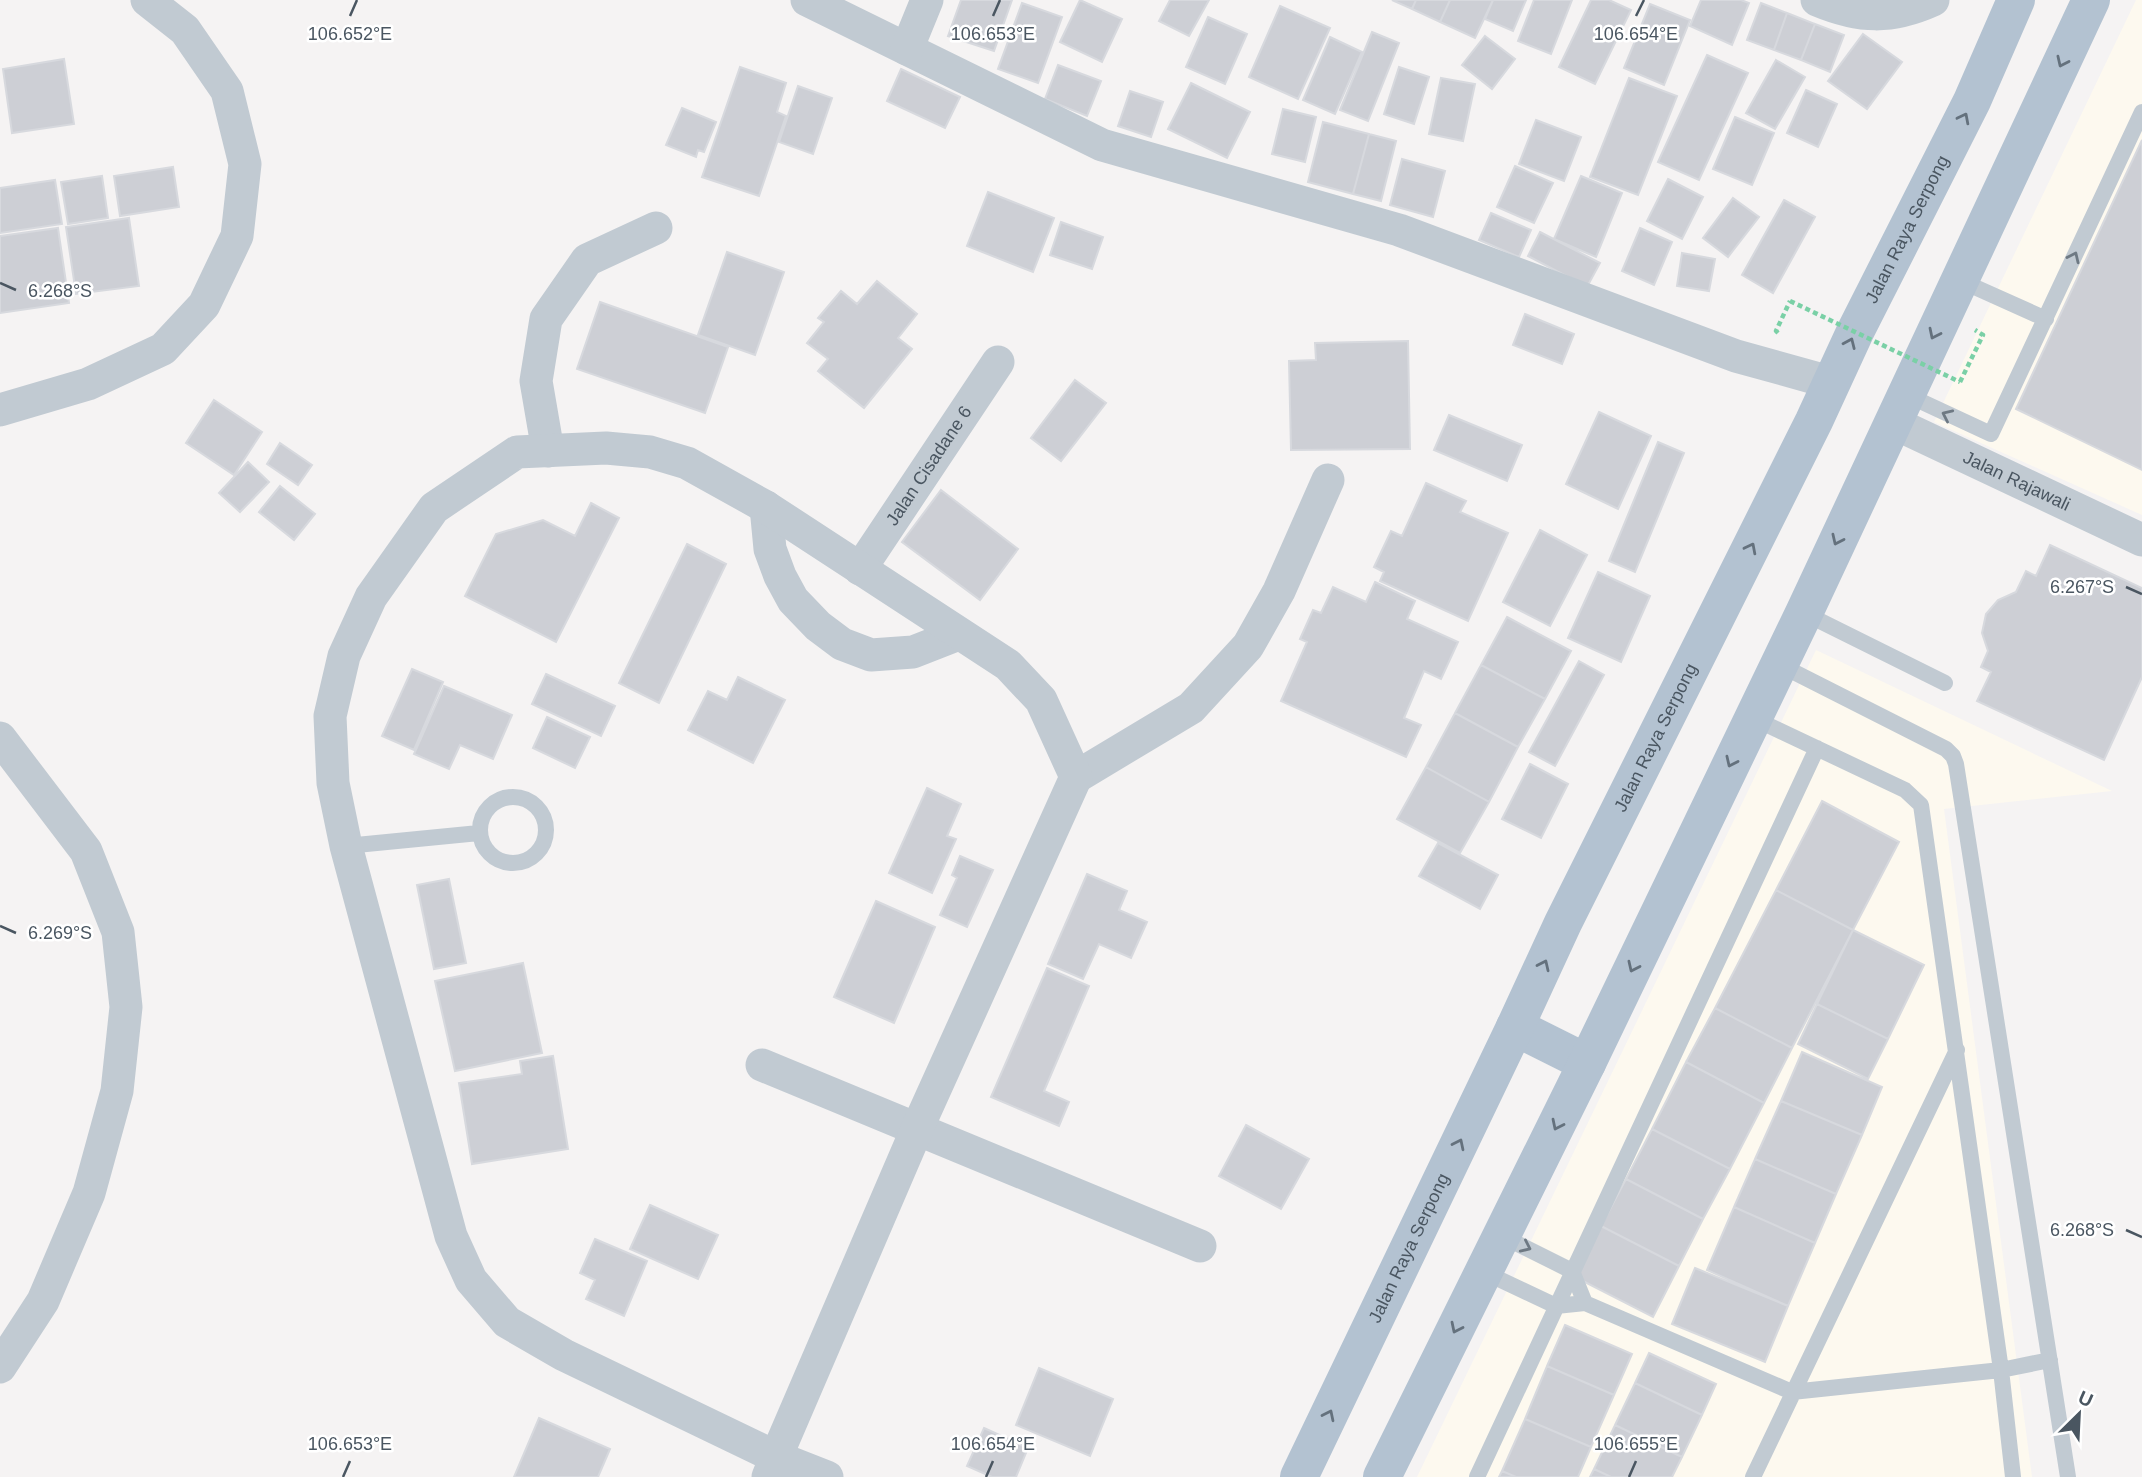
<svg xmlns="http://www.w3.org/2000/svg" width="2142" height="1477" font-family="Helvetica,sans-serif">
<rect width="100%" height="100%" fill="#f5f3f3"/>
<path fill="#fdf9ef" d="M2136,0h6v515l-208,-93z
M1816,650l296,141 -168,18 88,668h-615z"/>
<path fill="#cdcfd5" stroke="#d7d9de" stroke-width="2" d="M961,0h51l-18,51 -46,-15z
M1080,0l42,19 -20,43 -42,-20z
M1170,0h39l-20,36 -30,-15z
M1392,0h24l-4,9z
M1416,0h34l-10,22 -28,-13z
M1450,0h43l-18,38 -35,-16z
M1493,0h33l-13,31 -28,-12z
M1534,0h38l-21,54 -33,-13z
M1591,0h18l22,10 -36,74 -36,-17z
M1701,0h40l8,3 -17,42 -42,-19z
M1022,3l40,14 -24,66 -40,-14z
M1761,3l26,10 -13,37 -27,-10z
M1650,4l40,16 -26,65 -40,-17z
M1280,6l50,22 -32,71 -49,-22z
M1787,13l28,11 -14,36 -27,-10z
M1208,17l39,17 -22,50 -39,-17z
M1815,24l29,11 -14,37 -29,-12z
M1372,32l27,11 -31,78 -28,-11z
M1863,34l39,28 -35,47 -39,-28z
M1485,36l30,23 -23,30 -30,-24z
M1330,37l32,15 -27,62 -32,-14z
M1707,55l41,18 -49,107 -41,-18z
M64,59l10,65 -62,9 -9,-64z
M1776,60l29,17 -30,52 -29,-16z
M1058,65l43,16 -14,35 -42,-17z
M740,67l46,16 -9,29 9,4 -27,80 -57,-19z
M1399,67l30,10 -15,47 -30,-10z
M901,69l59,28 -15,31 -58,-27z
M1441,78l34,6 -12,57 -34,-7z
M1629,78l48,18 -39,99 -48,-18z
M1191,83l59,29 -23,46 -59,-29z
M798,86l34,12 -19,56 -34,-12z
M1806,90l31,14 -19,43 -31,-14z
M1130,91l33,11 -12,35 -33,-11z
M682,108l34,14 -12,30 -6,-2 -2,7 -30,-12z
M1283,109l33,8 -11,45 -33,-8z
M1735,117l39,16 -22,52 -39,-16z
M1536,120l45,17 -17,44 -45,-17z
M1323,122l46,12 -16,60 -45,-12z
M1369,134l27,7 -15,60 -28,-7z
M2142,140v330l-126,-61z
M1402,159l43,12 -12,46 -43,-12z
M1515,166l38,17 -19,40 -37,-16z
M173,167l6,40 -59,9 -6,-40z
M102,176l6,42 -40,6 -7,-42z
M1581,176l41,17 -26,64 -42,-18z
M1668,179l35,18 -21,42 -35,-18z
M55,180l7,44 -62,9v-45z
M988,192l66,26 -21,54 -66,-26z
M1733,198l26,19 -31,40 -25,-19z
M1784,200l31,17 -42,76 -31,-18z
M1491,213l40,17 -12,27 -40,-17z
M129,218l10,68 -63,8 -10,-67z
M1061,222l42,15 -11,32 -42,-14z
M58,228l11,75 -69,10v-77z
M1640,228l32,14 -18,43 -32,-14z
M1540,232l60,31 -13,24 -59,-31z
M727,252l57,20 -29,83 -57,-20z
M1682,253l33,6 -6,32 -32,-5z
M877,281l40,33 -19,24 14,11 -48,59 -46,-37 10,-12 -21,-16 17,-21 -6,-4 23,-27 16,13z
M600,302l128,45 -23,66 -128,-44z
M1525,314l49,20 -12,30 -49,-19z
M1408,341l2,108 -119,1 -2,-89 27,-1 -1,-17z
M1075,380l31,23 -45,58 -30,-23z
M214,400l48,32 -28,43 -48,-32z
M1599,412l52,24 -33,73 -52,-25z
M1449,415l73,30 -15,36 -73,-31z
M1658,442l26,11 -49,119 -26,-11z
M280,443l32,22 -14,20 -31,-21z
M248,462l21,20 -29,30 -21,-19z
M1426,483l40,18 -6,11 48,21 -40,88 -88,-40 4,-9 -10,-5 17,-36 11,5z
M280,486l35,28 -21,26 -35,-28z
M941,490l77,59 -38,51 -78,-58z
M591,503l28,15 -63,124 -91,-46 31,-62 47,-14 32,16z
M1540,530l47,25 -37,71 -47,-24z
M687,544l39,20 -67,139 -40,-20z
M2050,545l92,43v89l-38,83 -127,-59 14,-29 -10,-5 7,-16 -6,-18 4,-19 12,-14 18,-8 10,-21 10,5z
M1598,572l52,24 -29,66 -53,-24z
M1375,582l40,19 -8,18 51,23 -17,37 -17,-8 -20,47 17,7 -15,32 -125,-56 26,-59 -7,-3 13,-29 8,3 12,-26 33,15z
M1507,617l64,34 -26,48 -64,-34z
M1579,661l25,14 -49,91 -26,-14z
M1481,665l64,34 -27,48 -63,-34z
M412,669l31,13 -29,68 -32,-14z
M546,674l69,32 -14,30 -69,-32z
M738,677l47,23 -32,63 -65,-33 20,-39 19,9z
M444,686l68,29 -19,44 -33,-14 -11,24 -35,-15z
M1455,713l63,34 -29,55 -63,-35z
M547,717l43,20 -15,31 -42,-20z
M1530,764l38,20 -27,54 -39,-19z
M1426,767l63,35 -29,51 -63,-34z
M927,788l34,16 -14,32 9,3 -24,54 -43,-20z
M1822,801l77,41 -46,88 -77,-40z
M1438,843l60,32 -18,34 -61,-33z
M960,856l33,14 -26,57 -27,-12 17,-37 -5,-3z
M1087,874l40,17 -8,19 28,12 -16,36 -32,-14 -16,35 -35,-15z
M449,879l17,84 -32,6 -17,-84z
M1776,890l77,40 -61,118 -77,-40z
M876,901l59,26 -41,96 -60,-26z
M1853,930l71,35 -36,74 -71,-35z
M523,963l19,90 -87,18 -20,-90z
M1047,968l42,18 -45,105 25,11 -10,24 -68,-29z
M1817,1004l71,35 -20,40 -70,-35z
M1715,1008l77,40 -28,55 -78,-41z
M1802,1052l80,35 -20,48 -81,-34z
M553,1056l15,93 -96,15 -13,-81 63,-9 -2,-13z
M1686,1062l78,41 -34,66 -78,-40z
M1781,1101l81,34 -26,59 -81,-35z
M1246,1125l63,34 -28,50 -62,-33z
M1652,1129l78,40 -27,50 -77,-40z
M1755,1159l81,35 -21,49 -81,-36z
M1626,1179l77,40 -24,47 -78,-40z
M650,1205l68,30 -20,44 -68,-30z
M1734,1207l81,36 -27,63 -81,-36z
M1601,1226l78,40 -26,51 -78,-40z
M595,1239l52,22 -23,55 -38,-17 9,-19 -15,-7z
M1695,1268l93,38 -23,56 -93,-38z
M1565,1325l67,29 -18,41 -67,-29z
M1649,1353l67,31 -14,31 -67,-32z
M1547,1366l67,29 -23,52 -66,-28z
M1039,1368l74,31 -23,57 -74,-31z
M1635,1383l67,32 -20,42 -67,-32z
M539,1418l71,31 -12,28h-84z
M1525,1419l66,28 -13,30h-62l-14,-6z
M1615,1425l67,32 -10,20h-61l-17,-8z
M984,1428l44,20 -12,29h-24l-25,-11z
M1594,1469l17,8h-21z
M1502,1471l14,6h-17z"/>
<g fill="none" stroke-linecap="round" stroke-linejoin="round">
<path stroke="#7ad0a6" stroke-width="4.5" stroke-dasharray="5 3.5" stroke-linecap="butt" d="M1778,333l-2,-2 14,-30
M1960,382l23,-47 -8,-5"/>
<path stroke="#c1cad2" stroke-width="16" d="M1959,280l87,39
M1905,394l86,40 151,-322
M1804,613l141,70
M1778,664l168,85 7,7 3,8 112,713
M1753,718l152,72 16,15 80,565 12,107
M480 830a33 33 0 1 1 66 0a33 33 0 1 1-66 0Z
M346,846l133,-13
M1502,1236l70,35 13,32
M1484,1272l72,34 29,-3 207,89 209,-22 49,-10
M1477,1477l340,-729
M1753,1477l204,-427"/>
<g stroke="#c1cad2" stroke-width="33">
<path d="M807,0l295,145 297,85 337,126 97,27"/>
<path d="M1817,0c43,18 74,19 116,0"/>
<path d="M907,49l20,-49"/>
<path d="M0,410l88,-26 75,-35 41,-44 33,-69 8,-72 -18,-73 -42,-61 -38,-30"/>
<path id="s1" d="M1892,422l250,118"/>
<path d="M548,451l-12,-70 10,-62 41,-59 69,-32"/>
<path d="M766,507l4,42 10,27 13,24 25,26 24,18 29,11 42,-3 46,-18"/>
<path id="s2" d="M860,569l138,-207"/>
<path d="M0,738l86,113 32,81 8,75 -9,84 -28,102 -46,108 -43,66"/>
<path d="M1076,777l115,-69 57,-62 31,-55 49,-111"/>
<path d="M762,1065l438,181"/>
<path d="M768,1477l8,-20 141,-328 159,-352 -35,-77 -33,-35 -242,-158 -79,-44 -37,-11 -44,-4 -89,4 -83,56 -63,89 -27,59 -14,60 3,67 13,63 105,390 20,44 36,42 57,33 212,102 51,20"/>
</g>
<g stroke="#b3c2d1" stroke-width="38">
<path d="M1515,1027l72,36"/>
<path id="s3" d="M1299,1477l216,-450 48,-104 251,-502 41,-89 117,-231 44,-101"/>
<path d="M1382,1477l205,-414 217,-450 287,-613"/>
</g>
<path stroke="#7ad0a6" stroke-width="4.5" stroke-dasharray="5 3.5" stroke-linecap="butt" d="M1790,301l170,81"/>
</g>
<defs><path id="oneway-chevron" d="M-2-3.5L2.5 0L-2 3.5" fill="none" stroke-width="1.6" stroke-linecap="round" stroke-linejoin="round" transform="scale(1.75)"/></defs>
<g stroke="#64717d">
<use href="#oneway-chevron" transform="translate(2062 62) rotate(115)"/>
<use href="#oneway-chevron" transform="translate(1964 118) rotate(-63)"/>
<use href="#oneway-chevron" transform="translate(1934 334) rotate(116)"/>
<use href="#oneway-chevron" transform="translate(1850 343) rotate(-66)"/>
<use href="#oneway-chevron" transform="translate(1837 540) rotate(115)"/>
<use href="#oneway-chevron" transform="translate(1751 548) rotate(-63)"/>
<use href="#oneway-chevron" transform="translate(1731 762) rotate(115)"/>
<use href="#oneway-chevron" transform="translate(1544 965) rotate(-65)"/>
<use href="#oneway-chevron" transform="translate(1633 967) rotate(115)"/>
<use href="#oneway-chevron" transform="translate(1557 1125) rotate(116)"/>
<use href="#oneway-chevron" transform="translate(1459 1144) rotate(-64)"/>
<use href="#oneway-chevron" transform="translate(1456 1328) rotate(116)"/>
<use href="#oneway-chevron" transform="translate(1329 1415) rotate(-64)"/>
</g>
<g stroke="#6e7983">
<use href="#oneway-chevron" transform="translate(2074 257) rotate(-65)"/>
<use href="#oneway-chevron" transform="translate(1947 415) rotate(-155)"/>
<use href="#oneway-chevron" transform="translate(1526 1247) rotate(25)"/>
</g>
<path fill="none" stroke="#4a5661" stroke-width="2.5" d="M350,16l7,-16M993,16l7,-16M1636,16l8,-16M0,283l16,7M2126,587l16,7M0,926l16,7M2126,1230l16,7M343,1477l7,-16M986,1477l7,-16M1629,1477l7,-16"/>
<g text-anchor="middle" stroke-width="5" stroke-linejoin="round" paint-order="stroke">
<g font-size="18" fill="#4a5661" stroke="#fff">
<text dy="6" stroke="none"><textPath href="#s3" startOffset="1388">Jalan Raya Serpong</textPath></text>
<text dy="6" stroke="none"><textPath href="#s2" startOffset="124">Jalan Cisadane 6</textPath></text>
<text dy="6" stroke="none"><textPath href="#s1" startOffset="138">Jalan Rajawali</textPath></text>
<text dy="6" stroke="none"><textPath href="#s3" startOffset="821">Jalan Raya Serpong</textPath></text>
<text dy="6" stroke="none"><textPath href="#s3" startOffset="254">Jalan Raya Serpong</textPath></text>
</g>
</g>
<g font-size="18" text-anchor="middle" fill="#4a5661" stroke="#fff" stroke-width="5" stroke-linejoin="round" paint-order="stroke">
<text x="350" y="40">106.652°E</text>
<text x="993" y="40">106.653°E</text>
<text x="1636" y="40">106.654°E</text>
<text x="60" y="297">6.268°S</text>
<text x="2082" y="593">6.267°S</text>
<text x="60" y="939">6.269°S</text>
<text x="2082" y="1236">6.268°S</text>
<text x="350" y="1450">106.653°E</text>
<text x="993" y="1450">106.654°E</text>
<text x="1636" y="1450">106.655°E</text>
</g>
<g transform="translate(2079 1414) rotate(24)" stroke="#ffffff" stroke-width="5" paint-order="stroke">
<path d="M0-5L12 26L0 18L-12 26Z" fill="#4a5661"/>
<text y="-10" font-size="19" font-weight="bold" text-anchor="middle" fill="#4a5661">U</text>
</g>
</svg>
